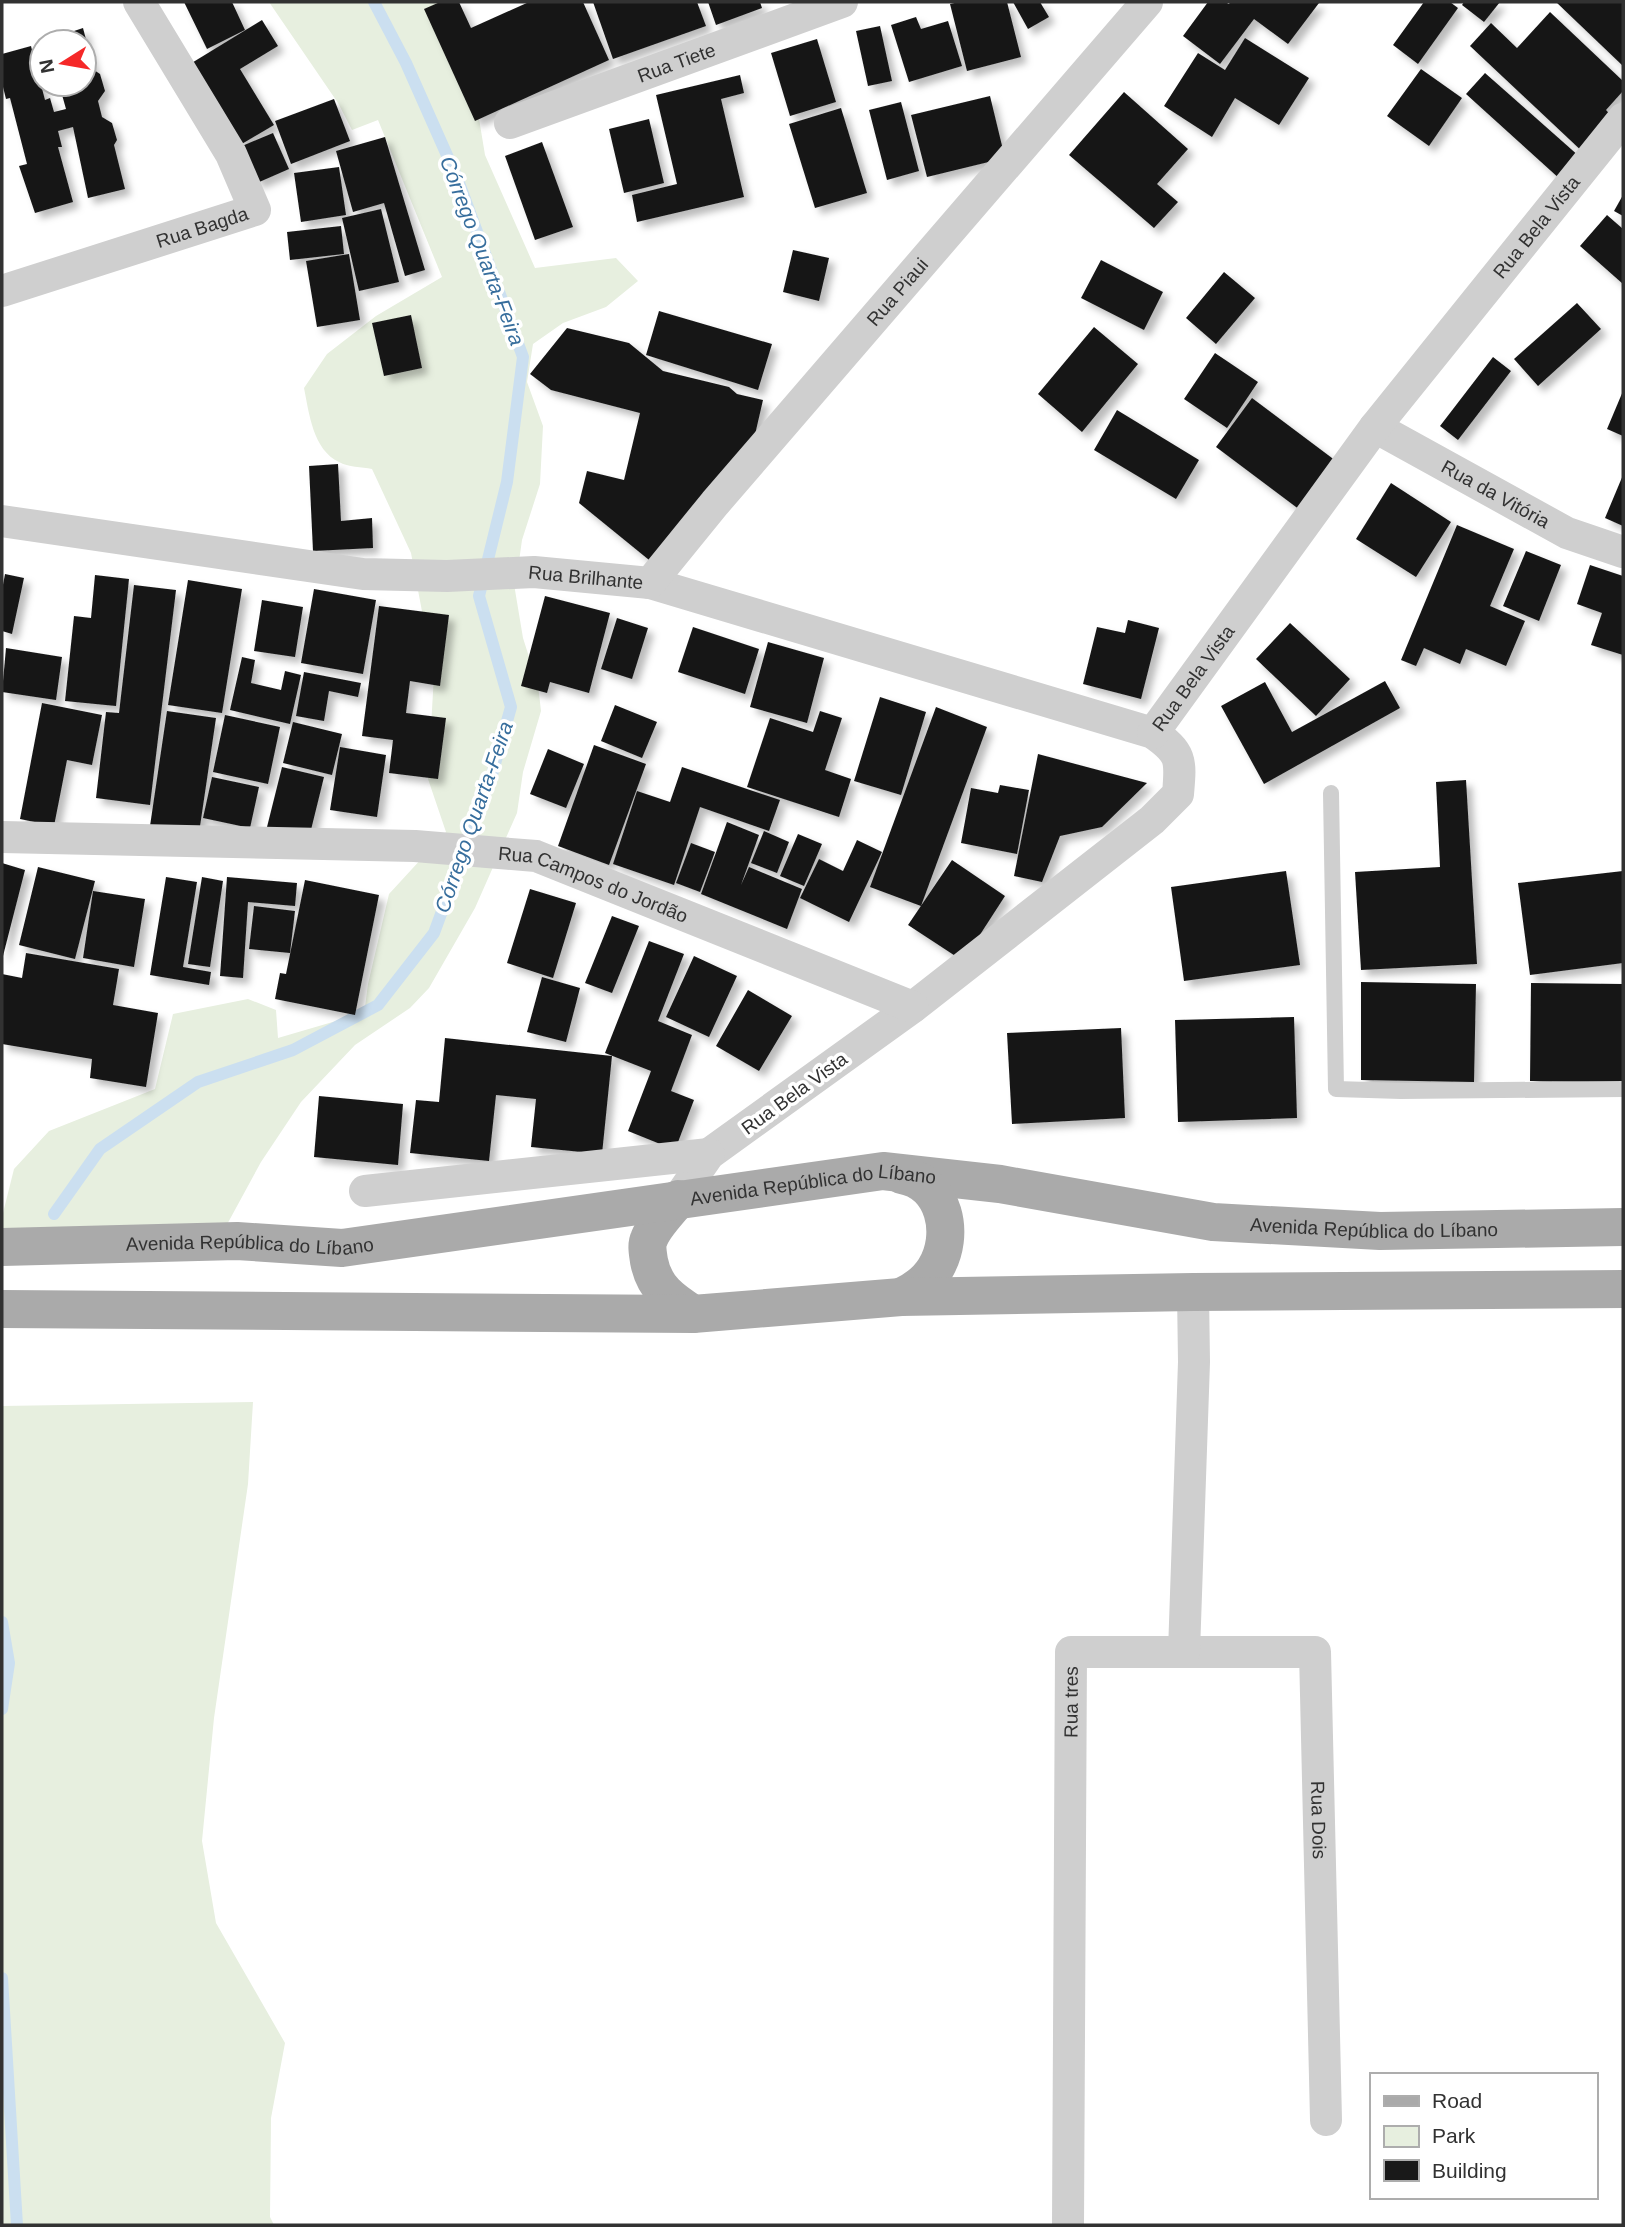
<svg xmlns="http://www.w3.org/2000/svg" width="1625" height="2227" font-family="Arial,sans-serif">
<defs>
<filter id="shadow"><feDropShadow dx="6" dy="6" stdDeviation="3.5" flood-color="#0004"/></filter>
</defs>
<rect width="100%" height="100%" fill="#fff"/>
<path fill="#e7efdf" d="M269,2h185l16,62 15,91 50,113 81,-10 22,23 -32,26 -43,16 -30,21 -6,38 16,44 -3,58 -18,56 -7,50 8,48 15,47 3,26 -18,61 -6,41 -42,95 -46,80 -19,20 -55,37 -54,57 -40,60 -37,68 -222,11v-24l12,-48 35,-38 106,-42 18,-75 75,-15 28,11 2,28 58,-17 29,-14 3,-23 21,-90 57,-62 -18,-53 6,-104 -23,-122 -39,-84c-10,-2 -24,-2 -33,-7 -26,-12 -30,-49 -35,-74l23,-34 49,-38 66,-39 -64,-157 -26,10 -14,-27z
M253,1402l-5,82 -34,234 -12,123 14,82 69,120 -14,75 -1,99 4,8h-272v-819z"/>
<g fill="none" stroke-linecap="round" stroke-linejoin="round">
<path stroke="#cbdff0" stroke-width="12" d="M54,1214l46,-65 98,-67 95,-32 85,-45 56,-72 57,-155 20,-71 -32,-111 28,-114 16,-125 -65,-177 -52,-117 -32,-61
M2,1622l7,41 -7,46
M2,1978l15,247"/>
</g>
<path fill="#191919" filter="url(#shadow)" d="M184,2h48l13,28 -38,19z
M440,2h19l12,26 58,-26h54l26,58 -134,61 -51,-112z
M593,2h104l9,24 -93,33z
M708,2h52l2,6 -46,17z
M959,2h48l14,55 -54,14 -17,-67z
M1013,2h27l9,15 -21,12z
M1208,2h17l4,2 1,-2 89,1 -31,41 -34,-25 -34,45 -37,-28z
M1424,2h26l8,6 -40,56 -25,-19z
M1464,2h36l-16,20 -22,-17z
M1556,2h67v64z
M1550,12l73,69v10l-17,19 11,12 -31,33 -116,-109 21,-23 26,25z
M916,17l5,12 27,-8 14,45 -53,16 -18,-57z
M262,20l16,26 -38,23 34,56 -34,20 -50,-81z
M880,26l12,55 -24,5 -12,-55z
M83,28l11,42 6,4 5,17 -7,10 4,16 10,6 5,17 -3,5 11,44 -37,9 -15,-71 -15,4 4,16h-4l15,55 -38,11 -16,-47 8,-2 -17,-66 -4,1 -4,-16v-29l29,-8 14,54 5,-2 4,14 12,-3 -7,-25h25v-42h-36l-1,-2z
M1245,38l64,40 -30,47 -44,-27 -23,39 -48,-31 34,-53 27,17z
M817,39l19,63 -46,14 -19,-63z
M1421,69l41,29 -33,48 -42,-30z
M1485,73l95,84 -19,23 -95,-86z
M740,75l4,18 -23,6 23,98 -107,25 -5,-27 45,-11 -21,-89z
M1124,92l64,57 -31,35 21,18 -24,26 -85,-73z
M990,96l15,62 -78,19 -16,-62z
M334,99l16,42 -59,23 -16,-43z
M901,102l18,69 -32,9 -18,-70z
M841,108l26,85 -52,15 -26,-84z
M649,119l15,64 -40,10 -15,-64z
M273,133l16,36 -32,14 -15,-37z
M385,137l40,133 -20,6 -21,-73 -31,9 -17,-61z
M542,142l31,85 -38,13 -30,-84z
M339,167l7,48 -45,7 -7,-49z
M1623,195v21l-9,-5z
M381,209l18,73 -40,9 -17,-73z
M1607,215l16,14v55l-43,-38z
M341,226l3,28 -54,6 -3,-28z
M793,250l36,8 -10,43 -36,-9z
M349,254l11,66 -43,7 -11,-66z
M1101,260l62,32 -19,38 -63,-32z
M1224,272l31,26 -39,46 -30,-26z
M1577,303l24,26 -63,57 -24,-27z
M659,311l113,33 -14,46 -112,-35z
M411,315l11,53 -38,8 -12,-53z
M1094,327l44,37 -56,68 -44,-38z
M567,328l62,15 34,28 66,16 8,7 26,6 -9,39 -100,125 -75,-61 8,-32 37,9 16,-67 -89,-23 -21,-16z
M1215,353l43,29 -31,46 -43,-29z
M1493,357l18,14 -53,69 -18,-14z
M1623,391v45l-16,-7z
M1252,398l84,63 -36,49 -84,-63z
M1117,410l82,50 -23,39 -82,-49z
M338,464l3,57 31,-3 1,30 -60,3 -4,-85z
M1623,475v51l-18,-8z
M1391,483l60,39 -35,55 -60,-38z
M1457,525l57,24 -24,57 35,15 -19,45 -40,-17 -6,15 -36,-16 -8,18 -15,-6z
M1526,551l35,14 -22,56 -36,-15z
M1590,565l33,11v79l-32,-10 11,-32 -25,-9z
M5,574l19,4 -12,56 -10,-3v-41z
M95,575l34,4 -13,127 -51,-5 9,-85 17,2z
M188,580l54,9 -20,124 -54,-8z
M134,585l42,5 -26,215 -54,-7 10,-86 13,1z
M314,589l62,11 -13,74 -62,-11z
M545,596l65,17 -21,80 -39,-11 -3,11 -26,-7z
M262,600l41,7 -8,50 -41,-6z
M379,606l70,9 -9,71 -30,-5 -4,32 40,5 -8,61 -49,-6 4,-33 -31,-4z
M617,618l31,10 -16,51 -31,-10z
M1128,620l31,8 -18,71 -58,-15 14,-57 28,6z
M1290,623l60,56 -34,37 -60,-57z
M693,627l66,22 -14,45 -67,-22z
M768,642l56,16 -17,65 -57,-16z
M6,648l56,9 -6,43 -54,-8z
M242,657l13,3 -4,23 30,7 4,-19 16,4 -11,49 -60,-14z
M304,672l57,11 -3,14 -29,-6 -5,30 -28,-5z
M1385,681l15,27 -136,76 -43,-78 44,-24 27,50z
M880,697l46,15 -25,83 -47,-14z
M42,703l60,12 -10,50 -25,-5 -13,66 -34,-7z
M615,705l42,17 -15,36 -41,-17z
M936,707l51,20 -66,179 -51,-19z
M167,711l49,7 -17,115 -49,-7z
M820,711l22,7 -17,52 26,9 -12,38 -92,-30 23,-69 43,14z
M225,715l55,12 -12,57 -55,-12z
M293,722l49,12 -10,41 -49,-12z
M594,745l52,19 -37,101 -51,-19z
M340,747l46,8 -9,62 -47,-7z
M548,749l36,15 -18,44 -36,-14z
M1038,754l109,29 -45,44 -42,9 -18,46 -28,-6z
M282,767l42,10 -15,61 -42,-11z
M682,767l98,33 -11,31 -69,-24 -26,78 -61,-21 24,-73 33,11z
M212,777l47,10 -9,41 -47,-10z
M1466,780l11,184 -116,6 -6,-98 85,-5 -4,-85z
M1000,785l29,5 -12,64 -56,-11 10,-55 27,5z
M727,822l32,13 -18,50 8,-18 53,22 -15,40 -86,-35z
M764,831l25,11 -12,31 -26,-10z
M798,834l24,10 -18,42 -24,-10z
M857,840l25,12 -33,70 -49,-24 19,-39 24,12z
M691,843l24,9 -15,40 -24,-9z
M952,860l53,36 -42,65 -55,-36z
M2,863l23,7 -22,86h-1z
M38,867l57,14 -20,78 -56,-14z
M1286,871l14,94 -116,16 -13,-94z
M1623,871v92l-93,12 -12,-92z
M166,877l31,5 -14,85 28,5 -2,13 -59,-10z
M202,877l21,4 -13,86 -22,-3z
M227,877l70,6 -2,23 -47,-4 -5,76 -23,-2z
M305,880l74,15 -24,120 -80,-16 5,-26 6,1z
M530,889l46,14 -23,75 -46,-15z
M93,891l52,8 -11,68 -51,-9z
M254,906l41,5 -5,42 -41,-4z
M612,916l27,10 -27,67 -27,-10z
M649,941l35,13 -26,67 34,14 -21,56 23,9 -19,50 -47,-19 23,-60 -46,-18z
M26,953l93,16 -6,36 45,8 -12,74 -56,-9 2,-19 -90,-15v-70l20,4z
M694,956l43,20 -28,61 -43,-20z
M542,977l38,11 -14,54 -39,-10z
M1361,982l115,2 -2,98 -113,-2z
M1531,983l92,1v98l-93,-1z
M748,990l44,26 -33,55 -43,-25z
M1294,1017l3,101 -119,4 -3,-102z
M1121,1028l4,90 -113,6 -5,-91z
M445,1038l167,18 -10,98 -71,-7 5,-48 -40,-4 -7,66 -79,-8 6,-53 23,2z
M319,1096l84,8 -5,61 -84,-8z"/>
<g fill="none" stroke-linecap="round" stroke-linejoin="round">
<path stroke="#cfcfcf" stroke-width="16" d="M1331,793l5,296 65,2 222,-2"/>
<g stroke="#cfcfcf" stroke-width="32">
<path id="s1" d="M510,123l332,-121"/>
<path id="s2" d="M2,291l253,-81 -24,-56 -92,-152"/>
<path id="s3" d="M1375,427l192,106 56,19"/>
<path id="s4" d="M2,521l361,53 84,2 87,-4 116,11 503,150c29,20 28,27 25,61l-26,26 -239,187 -204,147 -31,45"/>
<path id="s5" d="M650,583l65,-80 432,-501"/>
<path id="s6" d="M1153,733l222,-306 248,-308"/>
<path id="s7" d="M2,837l413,9 121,10 377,151"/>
<path d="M365,1191l344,-37"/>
<path id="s8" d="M1184,1652h131l11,468"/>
<path id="s9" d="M1068,2225l3,-573h113l10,-290 -1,-70"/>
</g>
<g stroke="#aaa" stroke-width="38">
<path d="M678,1199c-9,12 -24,26 -29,40 -3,6 -1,15 0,22 5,27 22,39 44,53"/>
<path id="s10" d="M2,1247l235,-6 105,7 541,-77 117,13 213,38 167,9 243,-4"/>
<path d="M901,1297c13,-6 26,-15 34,-28 21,-34 10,-86 -33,-94"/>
<path d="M2,1309l691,5 208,-17 292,-5 430,-3"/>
</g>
</g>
<g text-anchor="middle" stroke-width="7" stroke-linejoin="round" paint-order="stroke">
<g font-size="19" fill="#323232" stroke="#fff">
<text dy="7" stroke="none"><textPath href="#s1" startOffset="177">Rua Tiete</textPath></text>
<text dy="7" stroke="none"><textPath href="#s2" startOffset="210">Rua Bagda</textPath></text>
<text dy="7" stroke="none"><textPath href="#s6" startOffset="635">Rua Bela Vista</textPath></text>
<text dy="7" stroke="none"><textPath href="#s5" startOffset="382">Rua Piaui</textPath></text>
<text dy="7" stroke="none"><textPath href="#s3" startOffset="138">Rua da Vitória</textPath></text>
<text dy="7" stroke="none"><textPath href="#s4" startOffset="588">Rua Brilhante</textPath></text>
<text dy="7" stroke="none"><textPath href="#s6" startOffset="68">Rua Bela Vista</textPath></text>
<text dy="7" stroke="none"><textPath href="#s7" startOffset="597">Rua Campos do Jordão</textPath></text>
<text transform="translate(794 1093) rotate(-36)" y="7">Rua Bela Vista</text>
<text dy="7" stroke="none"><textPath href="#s10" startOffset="816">Avenida República do Líbano</textPath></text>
<text dy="7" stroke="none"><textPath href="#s10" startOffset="1382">Avenida República do Líbano</textPath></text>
<text dy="7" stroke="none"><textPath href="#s10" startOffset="248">Avenida República do Líbano</textPath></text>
<text dy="7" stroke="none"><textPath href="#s9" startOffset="523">Rua tres</textPath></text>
<text dy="7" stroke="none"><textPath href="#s8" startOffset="299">Rua Dois</textPath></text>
</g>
<g font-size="21" font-style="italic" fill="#376e9d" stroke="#fff">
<text transform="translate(482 251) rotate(69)" y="7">Córrego Quarta-Feira</text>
<text transform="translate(474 817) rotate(-71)" y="7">Córrego Quarta-Feira</text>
</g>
</g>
<rect width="1625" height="2227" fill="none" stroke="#323232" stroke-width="7"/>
<rect x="1370" y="2073" width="228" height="126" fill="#ffffff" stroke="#adadad" stroke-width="2"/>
<rect x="1384" y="2096" width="35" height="10" fill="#aaaaaa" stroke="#adadad" stroke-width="2"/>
<text x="1432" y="2108" font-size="21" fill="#323232">Road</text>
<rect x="1384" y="2126" width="35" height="21" fill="#e7efdf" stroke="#adadad" stroke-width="2"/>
<text x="1432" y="2143" font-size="21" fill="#323232">Park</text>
<rect x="1384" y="2160" width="35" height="21" fill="#191919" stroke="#adadad" stroke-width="2"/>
<text x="1432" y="2178" font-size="21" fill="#323232">Building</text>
<g transform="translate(63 63) rotate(259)"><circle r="33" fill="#ffffff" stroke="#adadad" stroke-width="2"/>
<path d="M0-5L12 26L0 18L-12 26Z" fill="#f52828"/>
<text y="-10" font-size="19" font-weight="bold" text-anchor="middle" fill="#323232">N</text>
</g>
</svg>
